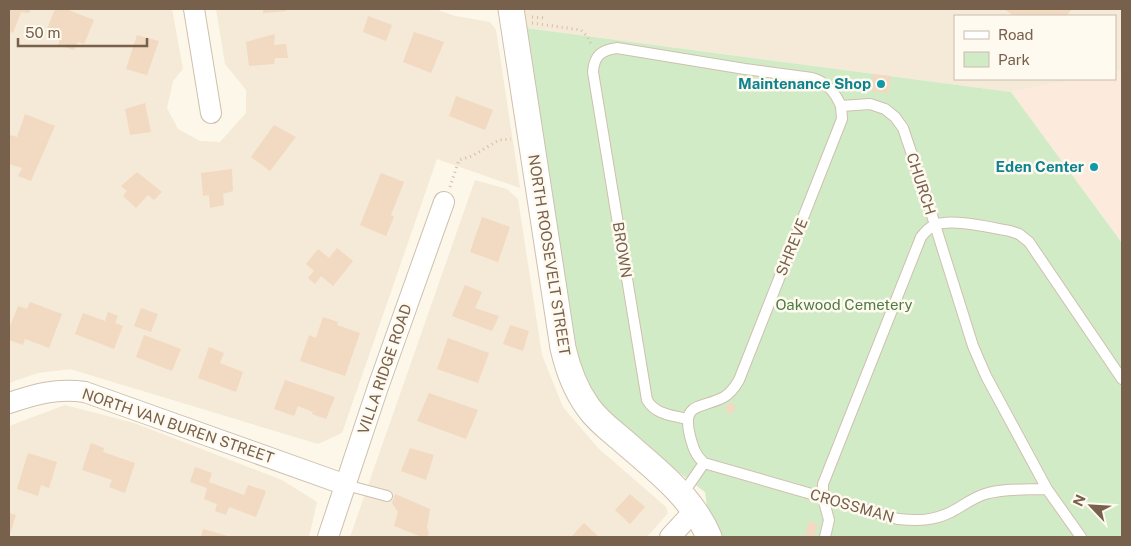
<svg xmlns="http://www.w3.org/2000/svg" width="1131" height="546" font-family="'Public Sans',sans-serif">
<rect width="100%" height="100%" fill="#fcf7e9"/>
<path fill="#f4ead7" d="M9,9h163l11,60 -10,12 -6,27 11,21 22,12 20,1 26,-29v-23l-21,-26 -9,-55h219l20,7 35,6 6,8 24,158 -83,-29 -95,274 -24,11 -248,-75 -32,4 -29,10z
M523,9h599v61l-7,2v-56h-160v63h123l-67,13 -485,-64z
M475,180l32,9 11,10 24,156 21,52 35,41 68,59 2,6 -21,24h-297z
M65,405l69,18 148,57 35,22 -8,35h-300v-111z"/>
<path fill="#fceadd" d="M1122,70v173l-111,-151 67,-13h37v-7z"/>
<path fill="#d1ebc7" d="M526,28l485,64 111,151v294h-400l-4,-11 -11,-19 -2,-15c-37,-28 -109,-80 -126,-123 -2,-6 -3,-13 -5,-19z"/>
<path fill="#f2d9c1" d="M9,9h22l-2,4 -8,-1 -8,21 -4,-2z
M55,9h11l28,11 -10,24 -6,-2 -4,8 -16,-5 3,-9 -15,-5z
M263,9h23v2l-23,2z
M1004,9h68l-6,7h-52z
M368,16l24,9 -6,16 -23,-9z
M414,32l30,10 -13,31 -28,-11z
M275,34l-1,11 12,-1 2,14h-13l-1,6 -25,2 -3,-24z
M137,35l22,6 -12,34 -21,-6z
M873,74l18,2 -2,17 -18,-2z
M861,83l10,2 -1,6 -10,-1z
M456,96l37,14 -8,20 -36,-14z
M145,103l6,29 -21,3 -5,-26z
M25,114l30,12 -24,55 -13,-5 4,-8 -13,-4v-26l1,-3 7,2z
M274,125l22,12 -26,34 -19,-14z
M232,169l1,22 -10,3 1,11 -14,3 -1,-13 -6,1 -2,-23z
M137,172l25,20 -8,8 -6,-5 -12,13 -13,-12 4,-5 -6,-5z
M381,173l23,9 -13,33 3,2 -8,19 -26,-11z
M482,217l28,10 -12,35 -28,-10z
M337,248l16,13 -20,25 -12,-10 -6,8 -7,-6 6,-7 -8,-7 12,-15 11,9z
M465,285l17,7 -7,16 24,8 -7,15 -40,-15z
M30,302l32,12 -13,34 -24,-9 -2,6 -14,-5v-11l9,-23 9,3z
M141,308l17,6 -7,18 -17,-6z
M108,312l10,4 -3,7 8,3 -9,23 -39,-15 8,-21 22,8z
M323,317l15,5 -1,3 23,8 -15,43 -45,-15 9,-26 7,3z
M510,325l19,6 -6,20 -20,-7z
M144,335l37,14 -9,22 -36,-14z
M448,338l41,15 -11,30 -41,-14z
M209,347l15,6 -4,10 23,9 -7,20 -38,-14z
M285,380l50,17 -9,22 -14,-5 1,-2 -15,-6 -4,10 -20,-7z
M429,393l49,17 -12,29 -49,-18z
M729,402l7,4 -4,8 -7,-3z
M91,443l13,5 -1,4 32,11 -10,30 -16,-6 3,-7 -30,-10z
M410,448l24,7 -8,25 -25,-9z
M28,453l29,9 -8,26 -8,-3 -3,11 -21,-7z
M195,467l17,6 -3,9 35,13 4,-10 18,6 -10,26 -27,-10 -3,8 -11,-4 2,-7 -13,-5 3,-11 -17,-6z
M395,494l35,15 -3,18 2,7 -3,3h-4l-28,-11 4,-14 -6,-9z
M630,494l15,13 -15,17 -15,-14z
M9,513l7,2 -7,22z
M809,521l9,3 -4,13 -9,-1z
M584,523l15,14h-28z
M203,529l28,8h-30z"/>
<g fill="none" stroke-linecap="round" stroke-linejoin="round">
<g stroke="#cfc0ae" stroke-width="12">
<path id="service" d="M841,106l1,13 -103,261c-4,7 -8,13 -15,17 -22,12 -43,4 -34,39 3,11 5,19 14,27l194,56c19,2 35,2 53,-7 12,-6 21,-14 34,-18 19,-6 42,-4 62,-5
M687,419c-15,-4 -31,-4 -40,-19l-54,-328c1,-16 8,-22 24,-24l128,21 67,9c15,4 23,14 29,28l29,-2 15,5 10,8 8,11 22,65 48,153 13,30 61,113 34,48
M346,485l41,11
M682,495l22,-32
M825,537l4,-17 -6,-22v-14l98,-247c4,-5 8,-10 15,-12 15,-7 56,3 74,6l9,3 10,8 93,137"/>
</g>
<g stroke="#cfc0ae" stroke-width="22">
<path id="minor" d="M194,9l17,104
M9,403c27,-9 47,-15 76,-11l261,93
M328,537l50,-150 66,-185
M670,537l25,-27"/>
</g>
<g stroke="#cfc0ae" stroke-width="27">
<path id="tertiary" d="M511,9l52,339c5,22 12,41 25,59 9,13 21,22 33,32 33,29 71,57 88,98"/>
</g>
<path stroke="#d7bda3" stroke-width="3" stroke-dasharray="1 4" stroke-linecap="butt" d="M532,17l13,1
M532,23l49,7 6,6 5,10
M450,187l9,-27 13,-4 27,-16 12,-1"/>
<use href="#service" stroke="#fff" stroke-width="10"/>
<use href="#minor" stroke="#fff" stroke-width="20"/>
<use href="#tertiary" stroke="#fff" stroke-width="25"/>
</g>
<g fill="#0f9aa8" stroke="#fffaf0" stroke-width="2">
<circle cx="881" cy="84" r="5"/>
<circle cx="1094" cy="167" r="5"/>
</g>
<g text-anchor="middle" stroke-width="5" stroke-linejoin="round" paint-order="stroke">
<g font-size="15" font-weight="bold" fill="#0d838f" stroke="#fffaf0" text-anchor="end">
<text x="871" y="89">Maintenance Shop</text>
<text x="1084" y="172">Eden Center</text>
</g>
<g font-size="15" fill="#77604c" stroke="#fffaf0">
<text transform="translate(921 184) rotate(72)" y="5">CHURCH</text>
<text transform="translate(792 247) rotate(-68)" y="5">SHREVE</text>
<text transform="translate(622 250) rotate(81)" y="5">BROWN</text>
<text transform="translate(549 255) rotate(81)" y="5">NORTH ROOSEVELT STREET</text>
<text transform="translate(385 369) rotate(-71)" y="5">VILLA RIDGE ROAD</text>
<text transform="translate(178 426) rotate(19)" y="5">NORTH VAN BUREN STREET</text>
<text transform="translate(852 506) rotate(16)" y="5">CROSSMAN</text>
</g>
<g font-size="15" fill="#4e7d44" stroke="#fffaf0">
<text x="844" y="310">Oakwood Cemetery</text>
</g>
</g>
<rect width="1131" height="546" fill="none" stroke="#77604c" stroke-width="20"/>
<rect x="954" y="15" width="162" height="65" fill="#fffaf0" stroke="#c9bcae"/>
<rect x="964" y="31" width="25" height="8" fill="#ffffff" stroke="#c9bcae"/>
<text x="998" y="40" font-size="15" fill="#77604c">Road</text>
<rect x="964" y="52" width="25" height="15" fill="#d1ebc7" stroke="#c9bcae"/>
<text x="998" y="65" font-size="15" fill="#77604c">Park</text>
<g transform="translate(1091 506) rotate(295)" stroke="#fffaf0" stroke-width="4" paint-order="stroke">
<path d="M0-4L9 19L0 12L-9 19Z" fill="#77604c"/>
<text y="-8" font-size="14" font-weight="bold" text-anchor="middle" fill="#77604c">N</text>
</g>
<path d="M18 38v8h129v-8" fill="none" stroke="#77604c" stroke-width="2.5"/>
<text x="25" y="38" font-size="15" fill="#77604c" stroke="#fffaf0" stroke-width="4" paint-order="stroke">50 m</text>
</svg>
